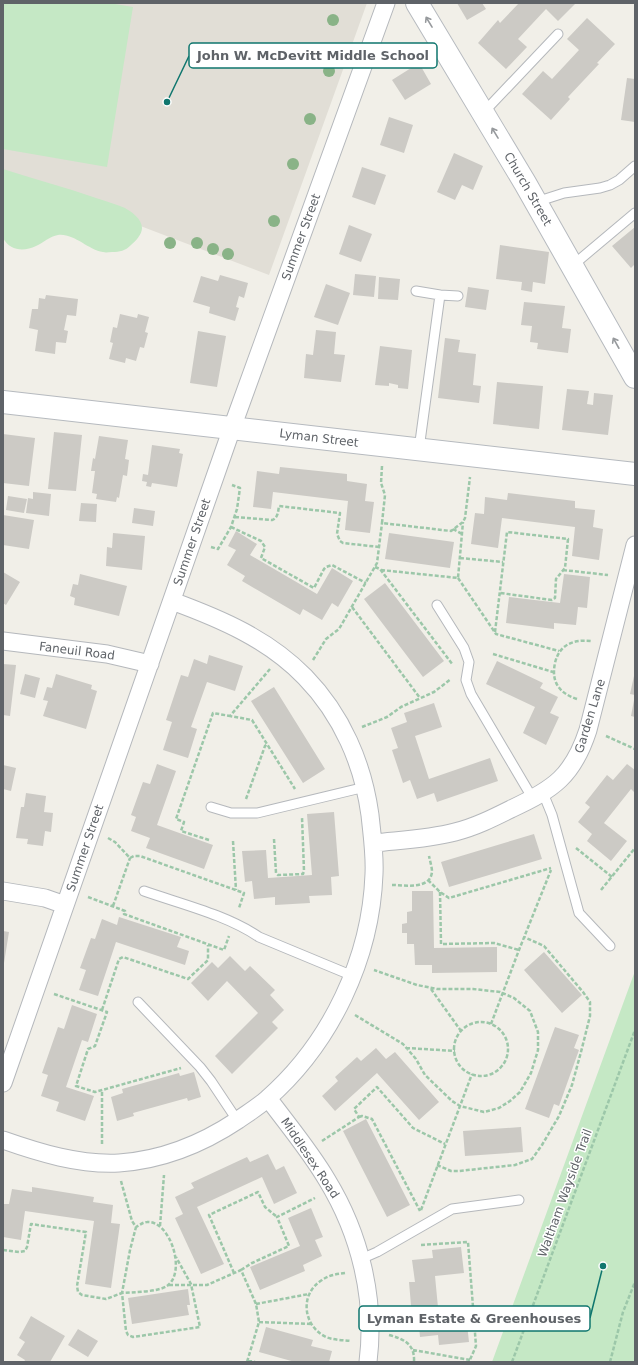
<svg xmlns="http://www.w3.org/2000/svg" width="638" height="1365" font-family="'DejaVu Sans',sans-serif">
<rect width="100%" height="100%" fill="#f1efe8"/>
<path fill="#e1ded6" d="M3,3h364l-98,272 -202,-77 -64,-11z"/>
<path fill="#c5e8c5" d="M3,3h106l24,4 -26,160 -104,-18z
M3,169c31,10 62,18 93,29 9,3 20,6 29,10 7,4 17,11 17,20 0,6 -6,13 -11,17 -6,6 -11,7 -19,7 -3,0 -6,1 -9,0 -15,-2 -29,-19 -45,-17 -8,1 -15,8 -22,11 -12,6 -26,5 -33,-8z
M635,971v391h-143z"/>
<path fill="#cccac5" d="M457,3h25l4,6 -19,11z
M519,3h57l-18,18 -12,-12 -28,30 9,8 -21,22 -28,-26 20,-23 2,3z
M587,18l28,26 -18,19 2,1 -31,33 2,2 -19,21 -29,-26 21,-23 9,8 27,-29 -12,-11z
M419,63l12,21 -26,16 -13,-20z
M627,78l8,1v43l-14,-2z
M389,117l24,8 -9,28 -24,-8z
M454,153l29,13 -10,24 -11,-5 -7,15 -18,-8z
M362,167l24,8 -11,30 -23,-8z
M349,225l23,9 -11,28 -22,-8z
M635,227v37l-4,4 -19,-22z
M500,245l49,7 -4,32 -12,-2 -1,10 -11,-2 1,-8 -26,-3z
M355,274l21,2 -2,21 -21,-2z
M220,275l28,8 -4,15 -5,-2 -3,11 3,1 -4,13 -26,-8 1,-6 -17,-5 8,-26 17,5z
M379,277l21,2 -2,21 -20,-1z
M326,284l24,9 -12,32 -24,-8z
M468,287l21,3 -3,20 -21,-3z
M46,295l32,4 -2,17 -9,-1 -3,15 4,1 -2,12 -10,-1 -1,12 -20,-3 3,-21 -9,-2 3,-19h6l1,-11 6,1z
M524,302l41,4 -3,22 9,1 -3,24 -31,-4 1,-6 -8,-1 2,-16 -11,-1z
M120,314l17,4 1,-4 11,3 -4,15 3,1 -4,15 -4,-1 -4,14 -10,-3 -1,5 -16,-4 4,-16 -3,-1 3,-15 4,1z
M316,330l20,2 -2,22 11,1 -4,27 -37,-4 2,-24 7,1z
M198,331l28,5 -9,51 -27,-4z
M445,338l15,2 -2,12 18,2 -3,31 8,1 -2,17 -41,-5z
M380,346l32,4 -4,39 -10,-1v-3l-9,-2v3l-14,-1z
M497,382l46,4 -4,43 -46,-5z
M567,389l22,2 -2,13 6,1 1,-12 19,2 -5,40 -46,-5z
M54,432l28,3 -6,56 -28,-2z
M3,434l32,4 -6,48 -26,-3z
M99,436l29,4 -3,19 4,1 -2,16 -4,-1 -4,23 -2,-1 -1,5 -20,-3 1,-5 -5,-1 3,-22h-4l2,-13 2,1z
M152,445l28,4 -1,4 4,1 -6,33 -25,-4 -1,4 -5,-1 1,-4 -5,-1 1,-7 5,1z
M280,467l67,7v7l20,3 -2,17 9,1 -4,31 -25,-3 3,-29 -75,-9 -2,17 -18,-2 4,-36 22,3z
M33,492l18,2 -2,22 -23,-3 2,-15 5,1z
M508,493l67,8v7l20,2 -2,17 10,2 -4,31 -27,-4 3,-29 -73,-9 -4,30 -27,-4 4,-31 9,1 1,-17 22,3z
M8,496l19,3 -3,14 -18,-3z
M81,503l16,1 -1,18 -17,-1z
M134,508l21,3 -2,15 -21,-3z
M3,515l31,5 -5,29 -26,-4z
M236,531l21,13 -7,11 67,39 15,-26 21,13 -15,26 -6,-4 -10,17 -19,-11 -3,6 -58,-34 3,-5 -18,-11 9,-15 -8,-4z
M113,533l32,3 -3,34 -36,-4 1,-19 5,1z
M389,533l65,9 -4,26 -65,-9z
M3,572l17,10 -14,23 -3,-2z
M80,574l47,12 -8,30 -45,-11 1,-7 -5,-2 3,-12 5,1z
M564,574l26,3 -3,31 -9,-1 -2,18 -22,-2v6l-48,-6 3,-26 51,6z
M385,583l59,78 -21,16 -59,-78z
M209,655l34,11 -8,25 -28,-9 -16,45 6,2 -9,29 -25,-8 9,-28 -6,-2 15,-45 7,2 6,-18 13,5z
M497,661l46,22 -3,5 18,9 -8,16 9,4 -13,28 -23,-12 12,-26 -49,-23z
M3,664l13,1 -6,51 -7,-1z
M25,674l15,4 -5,20 -15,-4z
M56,674l36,11 -1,4 6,2 -11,38 -43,-13 5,-15 -5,-1 4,-13 5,1z
M634,676h1v19l-5,-1z
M274,687l51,82 -22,14 -52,-82z
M634,700l1,1v16l-4,-1z
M434,703l8,24 -27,9 14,43 61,-21 8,23 -61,21 -3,-9 -17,6 -7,-19 -7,3 -11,-33 6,-2 -7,-20 16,-6 -3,-9z
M157,764l19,7 -19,54 56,20 -9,24 -58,-21 4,-10 -19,-7 5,-14 -5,-2 12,-33 7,2z
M627,764l8,6v23l-4,-4 -27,34 23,18 -16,20 -24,-20 5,-7 -14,-12 12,-15 -5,-4 22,-28 6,5z
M3,765l13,3 -5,23 -8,-2z
M26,793l20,3 -2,16 9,1 -2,19 -6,-1 -2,15 -16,-2 1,-5 -12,-1 5,-31h3z
M334,812l5,64 -8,1 1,18 -23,1 1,7 -35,2v-8l-21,2 -2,-18 -7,1 -3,-31 24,-1 2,28 44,-3 -5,-61z
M534,834l8,25 -93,28 -8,-25z
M412,891h21l1,57 63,-1v25l-65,1v-8h-17l-1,-21h-7v-11h-5v-9l5,-1v-11l5,-1z
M119,917l62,20 -4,10 12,4 -4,14 -69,-23 -18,54 -19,-6 7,-20 -6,-2 11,-30 4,1 7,-20 15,6z
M3,931l6,1 -5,31h-1z
M544,952l38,43 -20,18 -38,-43z
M230,956l15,15 5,-5 25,24 -5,5 14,15 -12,12 6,6 -46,46 -17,-18 43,-43 -31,-32 -19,20 -17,-18 21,-21 6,6z
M72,1005l25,9 -9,28 -6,-2 -16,47 28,9 -9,25 -29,-10 3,-9 -18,-6 7,-21 -6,-2 16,-46 6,2z
M555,1027l24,8 -5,13 5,2 -20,56 -5,-2 -5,14 -24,-9z
M376,1048l10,11 9,-7 44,50 -20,18 -42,-47 -42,38 -13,-15 16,-15 -3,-4 22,-20 4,4z
M194,1072l7,25 -13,4 -1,-3 -54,15 1,3 -17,5 -6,-24 12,-4 -1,-4 57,-16 1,3z
M366,1119l44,86 -23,12 -44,-86z
M521,1127l2,25 -58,4 -2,-25z
M268,1154l8,16 8,-4 13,27 -23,11 -12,-27 -65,30 27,57 -23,10 -26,-56 8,-4 -8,-17 19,-9 -3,-5 56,-26 3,5z
M32,1187l62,10 -1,5 20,3 -2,18 9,1 -9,64 -26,-4 9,-63 -69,-10 -4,29 -18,-3v-33h6l3,-15 20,3z
M311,1208l12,29 -8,3 7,16 -19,9 2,6 -45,19 -10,-23 50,-21 -12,-28z
M461,1247l3,26 -29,3 4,42 27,-3 3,27 -30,3 -1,-10 -18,2 -2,-21 -6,1 -3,-35h6l-3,-22 21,-2 -1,-8z
M188,1289l2,16h-3l2,10 -57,9 -4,-26z
M31,1316l34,20 -15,26h-26l1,-2 -8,-5 8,-13 -6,-4z
M266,1327l47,13 -2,6 21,5 -3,11h-34l-36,-10z
M78,1329l20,12 -10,16 -20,-12z"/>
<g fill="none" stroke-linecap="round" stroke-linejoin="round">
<g stroke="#b5b8bc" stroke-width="11">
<path id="lane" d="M483,113l75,-79
M536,202l28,-9 36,-5 10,-3 9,-5 16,-14
M572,266l63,-53
M416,291l24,4
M419,449l21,-154 18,1
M437,605l27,43 5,14 -3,18 5,14 62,105
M543,793l9,22 27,98 31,33
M211,807l20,6h26l108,-26
M144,891c37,13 83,24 115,46l94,39
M138,1002l62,65 11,14 26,39
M361,1259l16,-7 75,-43 67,-9"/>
</g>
<g stroke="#b5b8bc" stroke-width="19">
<path id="street" d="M3,641l104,13 43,10
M374,843c27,-3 55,-4 81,-11 20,-5 38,-14 56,-23 43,-20 62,-33 77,-79l47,-185
M3,891l42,7 20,7
M3,1083l229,-655 154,-425
M268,1098c20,27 42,53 59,82 33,54 49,119 41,182
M3,1140c37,13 76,25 116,23 43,-3 83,-19 119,-43 10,-7 20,-13 29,-21 64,-56 104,-141 107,-225 1,-20 -2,-39 -4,-59 -7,-51 -28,-100 -65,-138 -37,-38 -84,-58 -133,-76"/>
</g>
<g stroke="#b6babf" stroke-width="24">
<path id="secondary" d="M417,3l108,180 110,194
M3,402l632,72"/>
</g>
<path stroke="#9cc7a9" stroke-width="2.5" stroke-dasharray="4 2" stroke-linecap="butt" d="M382,466l-1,17 4,12 -3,28 69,8 12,-9 2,-4 5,-41
M235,517l37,3c6,-2 6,-8 7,-14l61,7 -3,21 3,7 3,2 36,4
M231,527l30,14 4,6 -4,11 53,30 10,-19 2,-2 6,-2 34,18
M453,529l9,5
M211,547l7,2 13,-22 6,-18 3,-21 -8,-3
M460,558l43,4
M375,567l5,2 3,4 70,92
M381,570l77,8 5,-56
M563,570l45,5
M458,578l38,56 63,17
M352,607l68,91
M495,632l12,-100 61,7 -3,29 -9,11 -1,19 -3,2 -52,-7
M493,654l60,18
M313,660l13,-21 13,-10 38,-66 5,-40
M270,669l-40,47 22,4 43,69
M577,699c-18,-6 -26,-17 -22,-36 4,-18 18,-24 36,-22
M362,727l25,-10 14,-10 33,-15 17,-13
M606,736l29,13
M246,799l19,-53 2,-2
M108,838l7,4 15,16 4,-2h6l104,37 -5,15
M274,839l2,34 2,2 25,-1 1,-3 -2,-54
M209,840l-28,-9 3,-9 -8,-3 37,-106 17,3
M233,841l3,49
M576,848l36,29
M428,880l12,12 9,6 102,-30
M392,885c13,0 38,5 40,-13 0,-5 -2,-11 -3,-16
M601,890l34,-42
M440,892l1,52 53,-1 25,7
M88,897l37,14 -1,3 100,36 5,-14
M113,906l17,-48
M431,989l30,42
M54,994l53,18 -12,34 -7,3 -12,37 19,6 86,-24
M102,1010l17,-51 4,-2 65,22 20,-19v-15
M355,1015l48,29 13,15 9,16 27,26 8,5 24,6 15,-4 11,-7 10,-9 11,-19 7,-23v-18l-8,-21 -16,-13 -14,-6 -27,-3h-36l-20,-4 -43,-15
M454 1049a27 27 0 1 1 54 0a27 27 0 1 1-54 0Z
M491,1024l28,-74 32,-80
M406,1048l49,3
M359,1117l3,-1 10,3 48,92
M322,1141l37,-24 -5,-8 23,-22 36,41 32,16
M102,1144v-54
M437,1165l14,6h8l56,-6 17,-6 10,-14 17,-29 13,-31 9,-33 9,-36v-14l-7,-10 -39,-46 -20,-9
M121,1181l11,40 4,6 -6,23 -8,43c12,-1 36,-1 45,-7 20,-14 3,-66 -20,-64 -4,0 -7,3 -11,5
M421,1210l51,-136
M160,1226l4,-51
M421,1245l47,-3 8,104 -7,16
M3,1250l16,2 6,-1 2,-4 4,-23 55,8 -9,54 1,6 4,3 24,4 16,-6 4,38 2,4 5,2 67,-10 -9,-43 -15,-27
M241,1270l11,-7 37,-17 -12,-29 38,-19
M234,1273l-25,-58 49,-23 7,15 12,10
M345,1273c-8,1 -16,2 -23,7 -23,14 -19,46 4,57 7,3 17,3 25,4
M169,1285h38l34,-15 15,34 3,18 -12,40
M256,1304l53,-10
M259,1322l52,2
M389,1335c15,4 26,9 25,27
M413,1350l57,10
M248,1360l7,2
M512,1362l123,-332
M610,1362l13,-50 12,-30"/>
<use href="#lane" stroke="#fff" stroke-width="9"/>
<use href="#street" stroke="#fff" stroke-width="17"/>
<use href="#secondary" stroke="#fff" stroke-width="22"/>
</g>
<g fill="#89b387">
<circle cx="333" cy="20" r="6"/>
<circle cx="329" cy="71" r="6"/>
<circle cx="310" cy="119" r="6"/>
<circle cx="293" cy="164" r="6"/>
<circle cx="274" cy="221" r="6"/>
<circle cx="170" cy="243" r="6"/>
<circle cx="197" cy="243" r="6"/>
<circle cx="213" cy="249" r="6"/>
<circle cx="228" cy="254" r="6"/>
</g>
<defs><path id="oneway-shaft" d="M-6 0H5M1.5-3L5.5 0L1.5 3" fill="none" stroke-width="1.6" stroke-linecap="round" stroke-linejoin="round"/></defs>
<g stroke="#979a9d">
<use href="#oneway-shaft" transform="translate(429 22) rotate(-121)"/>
<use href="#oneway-shaft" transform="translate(495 133) rotate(-121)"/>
<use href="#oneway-shaft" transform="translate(616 343) rotate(-119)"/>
</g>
<g text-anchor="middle" stroke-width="3" stroke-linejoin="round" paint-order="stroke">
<g font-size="12" fill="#5f6368" stroke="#fff">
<text transform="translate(528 189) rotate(60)" y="4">Church Street</text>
<text transform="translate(301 237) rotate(-70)" y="4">Summer Street</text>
<text transform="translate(319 438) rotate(7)" y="4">Lyman Street</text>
<text transform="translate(192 542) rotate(-71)" y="4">Summer Street</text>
<text transform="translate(77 651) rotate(7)" y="4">Faneuil Road</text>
<text transform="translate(590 716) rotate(-73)" y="4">Garden Lane</text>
<text transform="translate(85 848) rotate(-71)" y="4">Summer Street</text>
<text transform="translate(310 1158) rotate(56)" y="4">Middlesex Road</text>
<text transform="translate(565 1193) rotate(-70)" y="4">Waltham Wayside Trail</text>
</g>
</g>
<path fill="none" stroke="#0f766e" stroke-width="1.5" d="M167 102L189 56M603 1266L590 1318"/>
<g fill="#0f766e" stroke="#fff" stroke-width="1.5">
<circle cx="167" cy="102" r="4"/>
<circle cx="603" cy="1266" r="4"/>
</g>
<g fill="#fff" stroke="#0f766e" stroke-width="1.5">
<rect x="189" y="43" width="248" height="25" rx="4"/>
<rect x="359" y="1306" width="231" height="25" rx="4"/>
</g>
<g font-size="13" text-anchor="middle" font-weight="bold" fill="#5f6368">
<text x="313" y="60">John W. McDevitt Middle School</text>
<text x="474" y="1323">Lyman Estate &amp; Greenhouses</text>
</g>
<rect width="638" height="1365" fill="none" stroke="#5f6368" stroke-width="8"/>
</svg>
